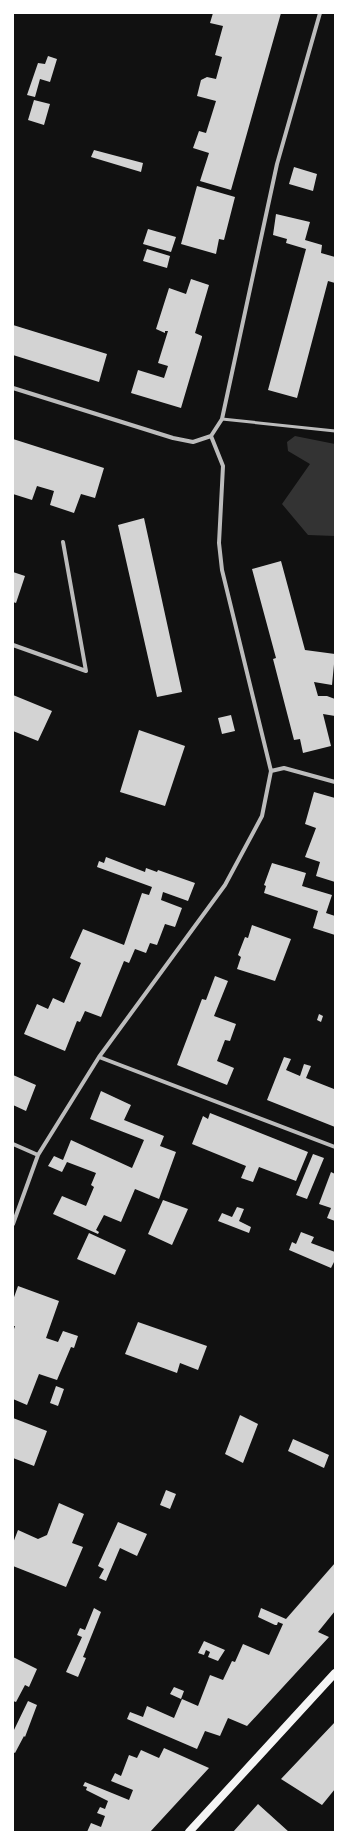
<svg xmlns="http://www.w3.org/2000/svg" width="348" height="1845" font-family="Poppins,sans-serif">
<rect width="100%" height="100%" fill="#111"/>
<path fill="#333" d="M295,436l40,8v92l-27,-1 -26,-31 28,-40 -22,-13 -1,-9z"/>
<path fill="#d3d3d3" d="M213,13h68l-50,177 -31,-9 9,-28 -16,-5 6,-17 7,2 10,-32 -19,-5 4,-16 6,-3 9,2 6,-22 -7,-2 8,-29 -13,-3z
M48,56l9,3 -7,23 -10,-3 -5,18 -8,-2 11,-32 7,1z
M34,100l16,4 -6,21 -16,-5z
M94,150l49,13 -2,9 -50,-15z
M294,167l23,7 -4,17 -24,-7z
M197,186l38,11 -11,43 -5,-1 -3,15 -35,-10z
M276,214l34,8 -5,18 17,5 -1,8 14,4v26l-7,-2 -31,117 -29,-8 38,-141 -20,-6 1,-4 -14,-4z
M148,229l28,8 -5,15 -28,-8z
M147,249l23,7 -3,12 -24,-7z
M191,279l18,6 -14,48 7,3v1l-21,71 -50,-15 7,-23 26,8 4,-12 -10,-3 10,-32h-3v2l-9,-4 13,-41 17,6z
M13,325l94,29 -8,28 -86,-27z
M13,439l91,29 -9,30 -14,-4 -7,19 -24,-8 4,-14 -17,-5 -5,14 -19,-6z
M144,518l38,174 -25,5 -39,-172z
M281,561l24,89 30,4 -3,31 -18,-3 4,14h9l8,3v17l-12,-2 8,32 -28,7 -3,-14 -6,1 -21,-81 3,-1 -24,-89z
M13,572l12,4 -9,27 -3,-1z
M13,695l39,16 -14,30 -25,-10z
M231,715l4,16 -13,3 -4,-16z
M139,730l46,16 -20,60 -45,-14z
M314,792l21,6v84l-19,-6 4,-14 -15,-5 11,-29 -11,-4z
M106,857l39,15 1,-4 11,4 1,-2 37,13 -7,18 -25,-9 -2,8 21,8 -7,19 -10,-3 -8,21 -7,-2 -4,10 -11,-4 -6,14 -5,-2 -23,56 -16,-6 -5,11 -3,-1 -12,30 -41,-17 13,-30 11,5 5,-11 11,5 17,-40 -11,-5 13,-29 41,16 18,-52 7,2 3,-8 -55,-20 2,-6 5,2z
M272,863l34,10 -4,13 30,9 -6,18 9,3v19l-22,-7 5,-17 -54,-18 2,-7 -2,-1z
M252,925l39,14 -16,42 -38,-12 4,-12 -3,-2 7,-18 3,1z
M215,976l13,5 -14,35 22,8 -6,17 -5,-1 -8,21 17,7 -7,17 -50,-20 25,-66 4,1z
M319,1014l4,2 -2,6 -4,-2z
M284,1057l7,2 -5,11 14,6 4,-12 7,2 -5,12 28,11 1,-3v41l-68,-27z
M13,1075l23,10 -10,26 -13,-6z
M101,1091l30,14 -7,15 40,16 -4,10 16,6 -17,47 -24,-10 -14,33 -17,-7 -8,15 3,2 -1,2 -45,-20 9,-18 24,10 8,-19 -3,-2 5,-12 -29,-11 -5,10 -14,-6 6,-10 9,4 8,-20 61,28 12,-28 -54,-21z
M210,1113l98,39 -12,29 -37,-14 -6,15 -12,-4 5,-12 -54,-22 11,-28 5,3z
M313,1154l11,4 -17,41 -11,-4z
M331,1172l4,2v47l-8,-3 4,-10 -12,-4z
M163,1200l25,9 -16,36 -24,-11z
M237,1207l7,2 -5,12 12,6 -2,6 -31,-12 4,-8 10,4z
M301,1232l13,5 -3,6 24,9v8l-4,8 -42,-18 3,-8 4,2z
M89,1233l37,17 -11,25 -38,-16z
M18,1286l41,15 -13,37 12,4 5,-11 15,5 -4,12 -3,-1 -14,33 -18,-6 -12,31 -14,-6v-67l2,-6h-2v-26z
M138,1322l69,24 -9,24 -18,-7 -3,10 -52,-19z
M56,1386l8,3 -6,17 -8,-3z
M240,1415l18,9 -15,39 -18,-9z
M13,1418l34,13 -13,35 -21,-8z
M293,1439l36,16 -5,13 -36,-17z
M166,1490l10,4 -6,15 -10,-4z
M59,1503l25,11 -12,29 11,4 -17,40 -53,-21v-23l5,-13 20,9 9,-4z
M118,1522l29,12 -10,22 -17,-8 -14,33 -7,-3 5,-9 -6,-3z
M335,1563v48l-17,21 11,5 -82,89 -19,-8 -8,18 -15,-5 -8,18 -70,-30 3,-7 13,5 4,-11 27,12 8,-19 16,7 12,-31 13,5 9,-19 3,1 8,-18 26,11 14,-31 -5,-2 -1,3h-2l-17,-8 3,-9 25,11z
M94,1608l7,4 -18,45 3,1 -8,19 -12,-5 16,-35 -5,-2 3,-7 5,2z
M204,1641l21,9 -7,11 -10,-4 2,-5 -4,-2 -2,5 -6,-2z
M13,1657l24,12 -8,18 -4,-2 -9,17 -3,-1z
M174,1687l10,4 -3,8 -11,-5z
M28,1701l9,4 -12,32 -1,-1 -9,17 -2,-1v-20z
M335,1722v67l-13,16 -41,-26z
M164,1748l45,20 -59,64h-63l4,-9 10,4 4,-11 -8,-3 3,-6 5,2 3,-8 -22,-11 1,-3 -4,-1 2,-4 44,18 4,-10 -22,-9 4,-8 6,3 8,-21 8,3 4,-8 18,8z
M258,1804l31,28h-56z"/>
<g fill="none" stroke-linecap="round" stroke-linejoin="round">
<path stroke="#bcbcbc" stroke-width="3" d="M222,419l113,12"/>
<path stroke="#bcbcbc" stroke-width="4" d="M13,388l160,50 20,4 18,-6
M211,436l11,-17 55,-255 43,-151
M13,645l73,26 -23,-129
M271,771l13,-3 51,14
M99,1057l236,90
M13,1144l25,11
M13,1224l25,-69 61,-98 126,-172 37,-69 9,-45 -49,-201 -3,-27 4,-77 -12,-30"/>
<path stroke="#f5f5f5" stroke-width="8" d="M189,1832l146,-159"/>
</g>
<rect width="348" height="1845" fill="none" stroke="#ffffff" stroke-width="28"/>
</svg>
